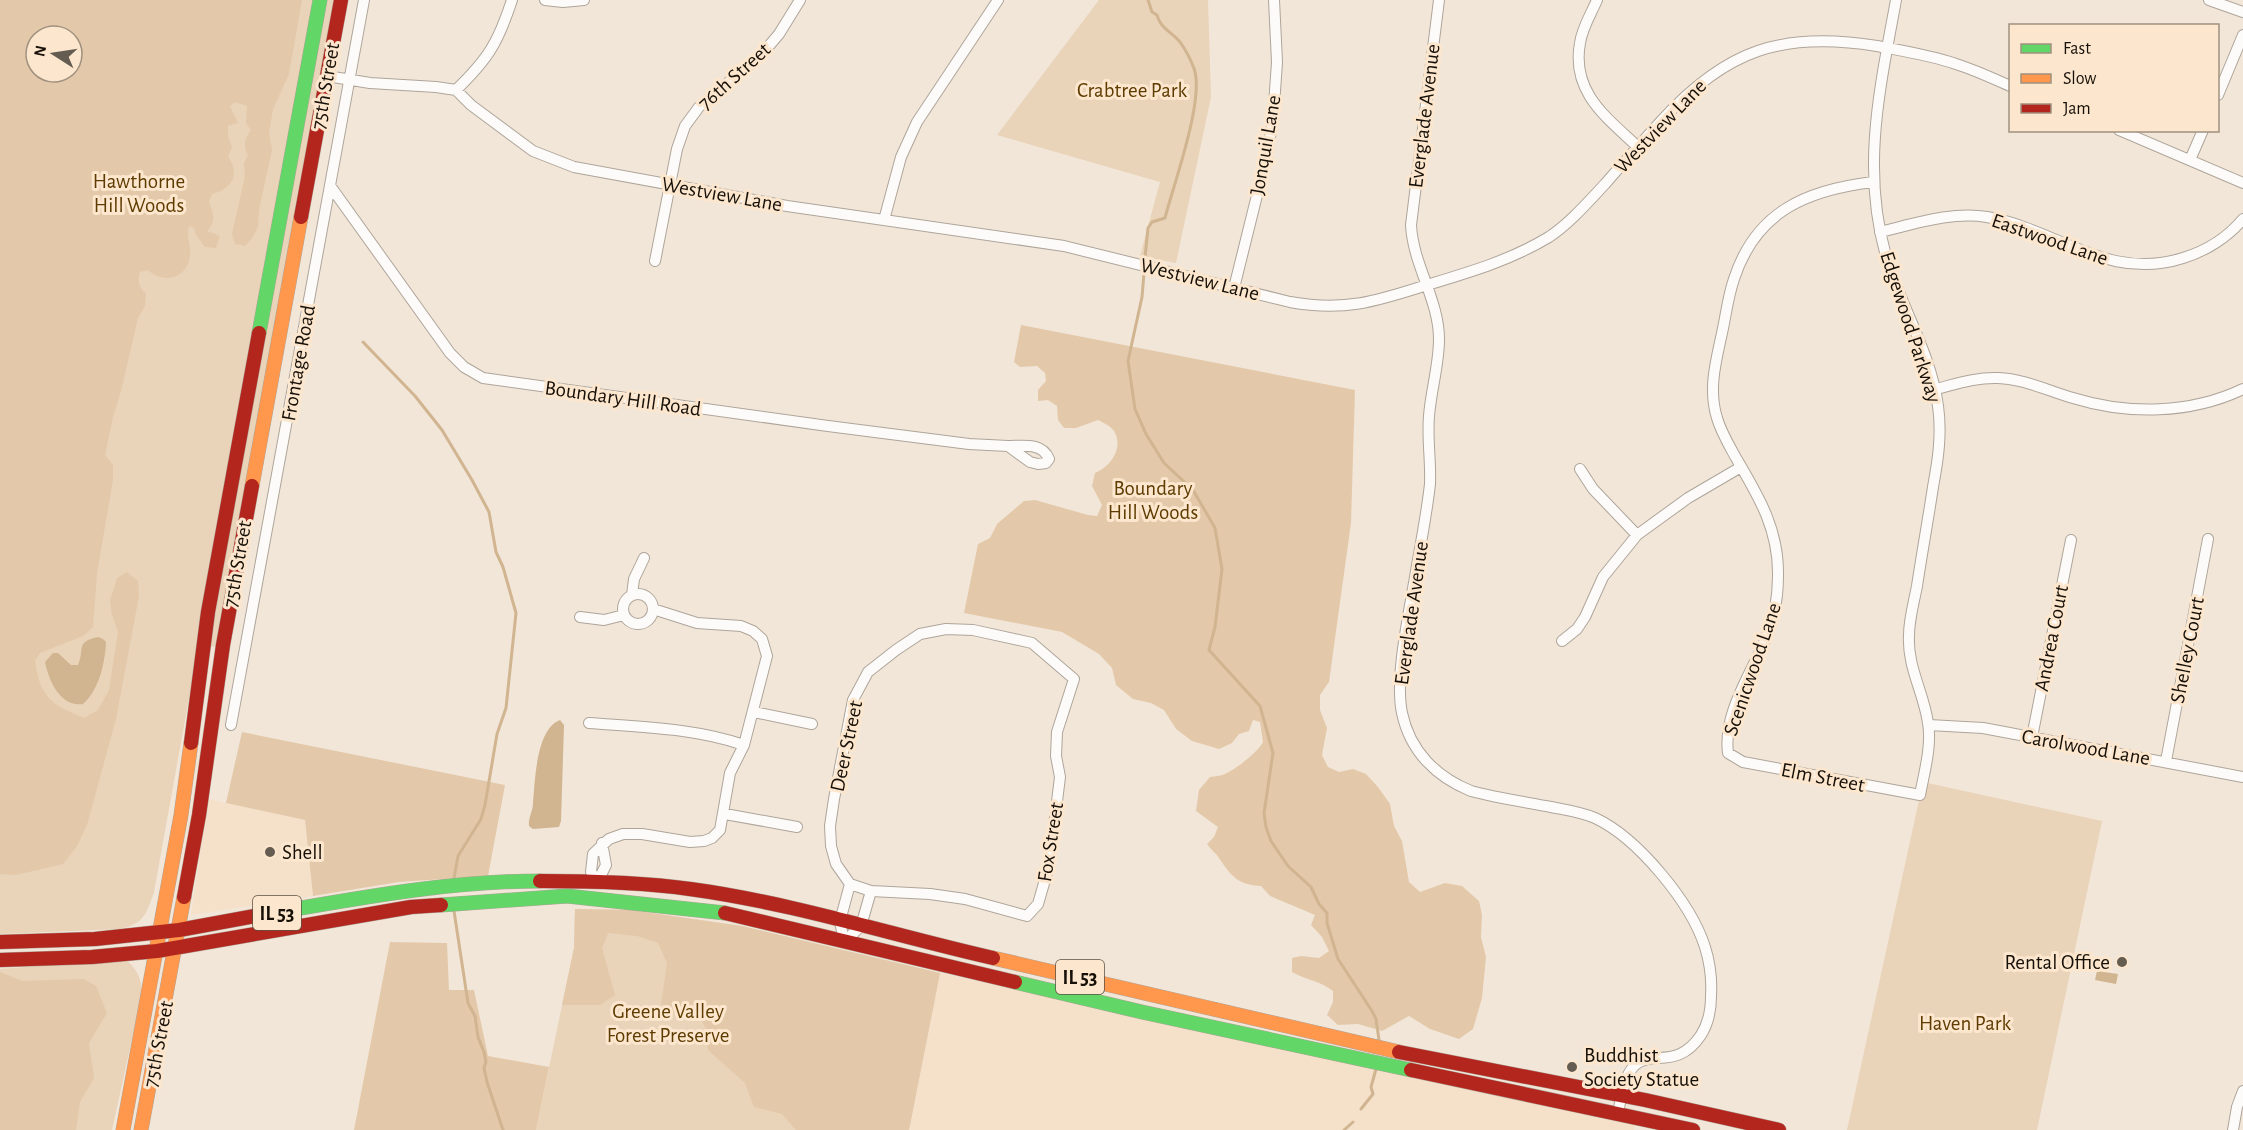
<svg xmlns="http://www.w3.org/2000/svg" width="2243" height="1130" font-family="'Alegreya Sans',sans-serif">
<rect width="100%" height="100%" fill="#f2e6d8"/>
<path fill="#f5e1ca" d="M208,799l97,21 8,76 -122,19z
M940,973l695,151 -1,6h-725z"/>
<path fill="#e9d3b9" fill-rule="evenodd" d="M0,0h315l-161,892c-8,23 -10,32 -35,37l-119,5zM36,36h36v36h-36z
M326,0h9l-118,647 -8,-1z
M1099,0h109l3,97 -35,166 -36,-7 20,-74 -163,-47z
M1923,782l179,39 -65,309h-190z
M575,909l55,1 112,16 198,47 -31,157h-373l38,-182z
M125,959c12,10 16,18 17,34l-30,137h-112v-161z"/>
<path fill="#e3c9aa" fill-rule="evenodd" d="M0,0h302l-13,74 -16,35 -4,24 3,17 -13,60 -1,16 -5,11 -8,9 -10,-2 -3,-10 13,-58 -1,-13 4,-8c-5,-9 -4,-16 3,-25l-5,-7 1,-17 -12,-4 -5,4 8,17 -10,3v11l4,10 -4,10c13,17 4,32 -16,37l-3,8c5,13 7,19 -2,29l13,5 -4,12 -11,-1 -9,-12 -2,-7 -5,-2c-3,11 2,18 1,29 -2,23 -26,30 -42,15l-8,2c-3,10 -1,15 6,22l-1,12 -7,12 -17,73 -8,26 -8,38 8,10v15l-16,93 -4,54 -10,9 -43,17 -5,8c5,37 17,44 49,57l14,-8 11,-20 9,-58 -6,-17 -2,-15 7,-22 10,-6 11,9 1,15 -23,123 -29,106 -10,21 -14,18 -47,11 -16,-1zM36,36h36v36h-36z
M1021,325l334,65 -4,133 -22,159 -9,13v15l7,18 -5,27 6,12 11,5 14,-3 13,5 12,13 12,17 4,22 8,15 7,41 11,10 25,-9 17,3 17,15 3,14 -1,22 5,20 -4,41 -9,31 -14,10 -29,-10 -21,-13 -27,15 -24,-7 -20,1 -11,-10 6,-13v-11c-12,-10 -27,-11 -41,-19v-14l9,-2 18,2 10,-7 -7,-14 -11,-12 4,-10 -45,-19 -9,-10c-23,-1 -30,-10 -42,-28 -3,-5 -8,-8 -12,-14l7,-7 4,-10 -22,-16 3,-21 11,-13c5,-1 11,-1 15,-3 11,-5 33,-22 38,-32l-3,-20 -7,-2 -4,11 -10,3 -7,9 -13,6 -27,-8 -16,-12 -12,-19 -13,-7 -18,-4 -17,-14 -4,-17 -13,-14 -37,-22 -98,-19 14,-69 12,-6 7,-14 27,-23 11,-1 53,15 9,1 5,-11 -10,-19 3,-13c16,-6 29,-26 19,-42 -4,-6 -11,-8 -16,-11l-22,8h-12l-6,-8 -1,-14 -9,-6 -10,1v-11l8,-9 -1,-8 -8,-7 -17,1 -6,-5z
M242,732l263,53 -17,91 -89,6 -86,14 -8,-76 -79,-17z
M575,909l55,1 112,16 198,47 -31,157h-113l-14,-16 -28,-7 -9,-24 -37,-33 -1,-20 -7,-12 -24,-4 -15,-10 6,-41 -9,-20 -21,-7 -29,-3 -6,15 13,47 -15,10h-38l12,-57z
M390,942l57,1 2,47h25l14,66 61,11 -13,63h-182z
M0,972l22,9 62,-2 12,7 11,27 -18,30 5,35 -14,24 -4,28h-76z"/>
<path fill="#d1b490" d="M98,637l5,2 3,3c-1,21 -7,48 -23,62 -23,3 -34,-23 -38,-42l8,-9h5l13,12h7c7,-16 -3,-23 20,-28z
M560,720l4,5 -3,96 -2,6 -26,2 -4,-3c-1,-8 4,-15 4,-23 2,-22 3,-74 27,-83z
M2097,971l21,3 -2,10 -21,-4z"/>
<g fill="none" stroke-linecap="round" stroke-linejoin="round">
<path stroke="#d1b490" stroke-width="3" d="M1145,257l3,-29 4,-6 13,-4c8,-32 42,-124 28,-152 -3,-8 -8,-17 -13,-24 -8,-10 -20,-14 -23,-27l-5,-3 -4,-12
M1144,273l-2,24 -14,64 7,48 11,25 18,29 29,27 22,38 7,41 -7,58 -6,23 51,56 13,47 -9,60 2,14 5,14 17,25 23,21 8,17 8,9v10l11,36 34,52 4,8 3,21
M363,342l52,54 27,34 30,50 17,32 7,40 7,15 13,46 -10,95 -9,26 -12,71 -4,14 -23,37 -4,22
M454,911l14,92 7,13 3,21 6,15 2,10 -2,6 3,14 16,48
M1373,1094l-2,-7 5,-18
M1361,1109l12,-15
M1344,1130l9,-8"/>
<g stroke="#aea59a" stroke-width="12">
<path id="street" d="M545,0l18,2 21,-2
M1439,0l-28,225c2,40 28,75 28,114 0,26 -8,51 -10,77 -2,22 2,45 1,68 -3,27 -8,54 -13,81 -6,40 -23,110 -15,148 8,38 34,64 69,78 26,7 54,11 80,16 15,3 30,5 44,11 43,20 96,85 110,129 5,16 7,33 6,49 0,14 -3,28 -10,39 -24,36 -50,14 -67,31 -11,12 -13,33 -16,47
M1597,0c-6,14 -15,28 -17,43 -9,49 26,74 58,104
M2209,0l34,12
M327,76l43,7 66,4 20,3 15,15 62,46 41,16 213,39 277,40 226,56c55,10 87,-1 137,-17 43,-13 84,-25 122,-48 21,-14 39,-35 56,-53 19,-22 38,-43 57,-64 65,-71 121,-89 215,-74 26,5 53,9 79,18 19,6 36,14 54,22
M456,90c32,-31 42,-47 56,-90
M2218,95l25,-60
M2119,130l124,53
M2190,160l13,-30
M1873,182c-66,8 -117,29 -139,97 -6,17 -8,36 -12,54 -6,28 -14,56 -5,85 4,14 12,27 19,40 23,39 43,72 42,118 0,21 -4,43 -12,62 -15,36 -43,75 -38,115l15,9 177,33c4,-22 12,-49 8,-72 -4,-30 -21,-56 -19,-88 0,-16 5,-33 8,-49 5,-33 11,-66 16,-99 5,-27 9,-53 5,-81 -7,-53 -37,-99 -52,-150 -25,-88 -6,-168 10,-256
M331,187l119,166 14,14 19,11 345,48 141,18 39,2 22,16 8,2 8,-1 3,-4c-7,-17 -26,-13 -41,-13
M884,220l17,-63 16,-35 81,-122
M1880,232c34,-8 72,-21 107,-15 70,12 121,65 196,41 23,-7 45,-21 60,-39
M655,261l22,-112 8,-23 14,-19 63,-53 17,-20 21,-34
M1234,288l32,-129 7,-39 4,-58 -3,-62
M1936,389c20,-5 41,-12 62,-11 27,1 50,13 75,20 55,17 118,16 170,-9
M1580,469l13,20 44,46
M623 609a15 15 0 1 1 30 0a15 15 0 1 1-30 0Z
M632,595l2,-16 10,-21
M580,617l24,3 20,-5
M946,629l27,1 59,13 42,36 -17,53 -1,24 4,21 -11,89 -11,38 -11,12 -62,-17 -35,-5 -59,-3 -21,-7 -14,-20 -5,-18 -1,-20 4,-27 19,-99 15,-28 28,-22 24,-16z
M1562,641l15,-12 8,-12 18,-40 34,-42 51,-37 53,-31
M754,712l58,12
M589,723c52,4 105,5 155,22
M231,725l133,-725
M1929,725l54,3 260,49
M2032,737l39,-197
M2166,761l42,-222
M725,814l72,13
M602,843l4,22 -8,16 -7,-9 2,-18 16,-15 14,-5h19l48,8 14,-1 8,-3 8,-8 10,-57 14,-28 23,-89 -5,-17 -9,-8 -12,-5 -44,-3 -44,-14
M850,884l-10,37 4,21 17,-16 10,-35
M2233,1130l4,-23 6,-16"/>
</g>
<g stroke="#aea59a" stroke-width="15">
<path id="fast" d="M259,333l61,-333
M441,905l126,-9 158,17
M255,916c94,-16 189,-35 285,-35
M1015,982l127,30 269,58"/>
</g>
<g stroke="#aea59a" stroke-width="15">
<path id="slow" d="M252,486l49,-269
M993,958l406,94
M123,1130l58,-315 10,-72
M141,1130l43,-233"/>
</g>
<g stroke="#aea59a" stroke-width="15">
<path id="jam" d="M301,217l40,-217
M191,743l17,-131 51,-279
M540,881c50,0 101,1 150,8 103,14 202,46 303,69
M184,897l15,-82 24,-170 29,-159
M725,913l290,69
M0,942l95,-3 84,-9 76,-14
M0,960l92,-3 65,-6 254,-44 30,-2
M1399,1052l246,48 134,30
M1411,1070l282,60"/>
</g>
<use href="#street" stroke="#fdfbf9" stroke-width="10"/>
<use href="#fast" stroke="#63d668" stroke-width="14"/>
<use href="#slow" stroke="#ff974d" stroke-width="14"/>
<use href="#jam" stroke="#b3261e" stroke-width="14"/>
</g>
<g fill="#645b51" stroke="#fce7ce" stroke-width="2">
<circle cx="270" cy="852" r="6"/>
<circle cx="2122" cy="962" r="6"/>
<circle cx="1572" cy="1067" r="6"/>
</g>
<g text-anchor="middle" stroke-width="6" stroke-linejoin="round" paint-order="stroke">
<g fill="#fce7ce" stroke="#5c5043" stroke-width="1.5">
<rect x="253" y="896" width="48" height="34" rx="4.5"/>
<rect x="1056" y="960" width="48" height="34" rx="4.5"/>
</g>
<g font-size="20" font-weight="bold" fill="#171008">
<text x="277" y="920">IL 53</text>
<text x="1080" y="984">IL 53</text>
</g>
<g font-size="21" fill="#171008" stroke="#fce7ce">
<text transform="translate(734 76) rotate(-42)" y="7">76th Street</text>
<text transform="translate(325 86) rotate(-80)" y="7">75th Street</text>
<text transform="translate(1424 116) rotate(-83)" y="7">Everglade Avenue</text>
<text transform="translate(1660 126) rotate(-46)" y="7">Westview Lane</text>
<text transform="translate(1265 145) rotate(-80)" y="7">Jonquil Lane</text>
<text transform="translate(722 194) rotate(10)" y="7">Westview Lane</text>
<text transform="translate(2050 239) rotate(19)" y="7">Eastwood Lane</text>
<text transform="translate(1200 279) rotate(14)" y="7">Westview Lane</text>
<text transform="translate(1911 327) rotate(72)" y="7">Edgewood Parkway</text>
<text transform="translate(298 363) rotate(-80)" y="7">Frontage Road</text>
<text transform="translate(623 398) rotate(8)" y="7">Boundary Hill Road</text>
<text transform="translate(237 564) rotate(-80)" y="7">75th Street</text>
<text transform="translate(1411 613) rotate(-82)" y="7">Everglade Avenue</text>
<text transform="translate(2051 638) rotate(-79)" y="7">Andrea Court</text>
<text transform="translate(2187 650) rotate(-79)" y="7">Shelley Court</text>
<text transform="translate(1752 669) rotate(-71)" y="7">Scenicwood Lane</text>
<text transform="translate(846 746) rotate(-78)" y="7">Deer Street</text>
<text transform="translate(2086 747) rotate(10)" y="7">Carolwood Lane</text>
<text transform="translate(1823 777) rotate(11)" y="7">Elm Street</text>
<text transform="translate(1050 842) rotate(-81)" y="7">Fox Street</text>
<text transform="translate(158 1044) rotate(-79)" y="7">75th Street</text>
</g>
<g font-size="21" fill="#5e3b00" stroke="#fce7ce">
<text x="1132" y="97">Crabtree Park</text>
<text x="139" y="188">Hawthorne<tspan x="139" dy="24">Hill Woods</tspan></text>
<text x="1153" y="495">Boundary<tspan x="1153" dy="24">Hill Woods</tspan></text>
<text x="668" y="1018">Greene Valley<tspan x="668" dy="24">Forest Preserve</tspan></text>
<text x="1965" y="1030">Haven Park</text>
</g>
<g font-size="21" fill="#171008" stroke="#fce7ce" text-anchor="start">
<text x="282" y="859">Shell</text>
<text x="2110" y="969" text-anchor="end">Rental Office</text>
<text x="1584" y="1062">Buddhist<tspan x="1584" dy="24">Society Statue</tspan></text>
</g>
</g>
<rect x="2009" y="24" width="210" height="108" fill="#fce7ce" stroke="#a0917f" stroke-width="1.5"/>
<rect x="2021" y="44" width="30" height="9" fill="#63d668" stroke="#a0917f" stroke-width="1.5"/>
<text x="2063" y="54" font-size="18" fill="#171008">Fast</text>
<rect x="2021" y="74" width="30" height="9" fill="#ff974d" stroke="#a0917f" stroke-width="1.5"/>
<text x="2063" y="84" font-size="18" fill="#171008">Slow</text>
<rect x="2021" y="104" width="30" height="9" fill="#b3261e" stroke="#a0917f" stroke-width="1.5"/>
<text x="2063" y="114" font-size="18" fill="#171008">Jam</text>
<g transform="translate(54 54) rotate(282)"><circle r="28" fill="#fce7ce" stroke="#a0917f" stroke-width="1.5"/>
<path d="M0-4.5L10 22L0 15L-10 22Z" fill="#645b51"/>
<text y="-9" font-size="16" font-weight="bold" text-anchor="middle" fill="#171008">N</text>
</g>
</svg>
